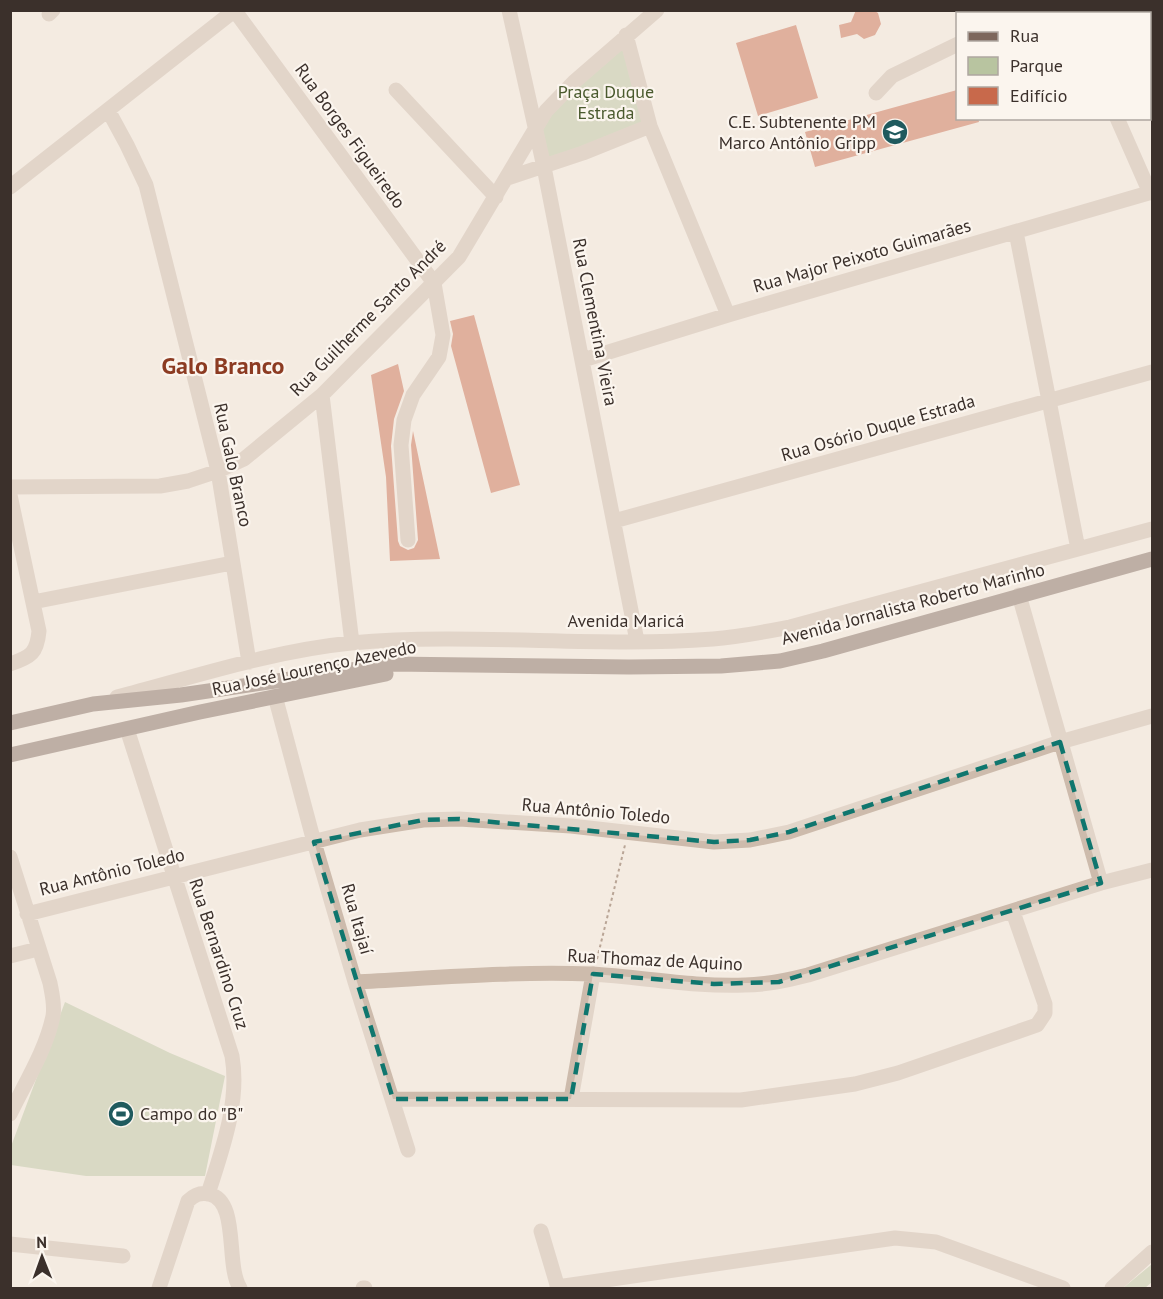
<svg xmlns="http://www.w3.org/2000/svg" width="1163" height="1299" font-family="'PT Sans',sans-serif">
<rect width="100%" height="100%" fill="#f4ebe1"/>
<path fill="#b8c4a0" d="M626,35l23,87 -105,45 -8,-40z
M65,1002l105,51 55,23 -20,100h-119l-75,-11 -1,-16z
M1152,1264v18l-7,6h-22z"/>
<path fill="#c8694b" d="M856,10h17l5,3 3,11 -6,11 -11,4 -7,-5 -16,4 -2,-13 12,-3z
M796,25l22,73 -60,18 -22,-73z
M957,90v28h21l1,4 -164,45 -10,-35z
M474,315l46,170 -29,8 -40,-147 2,-12 -3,-13z
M398,364l6,27 -10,28 -3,27 7,95 2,5 8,4 6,-2 4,-8 -7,-95 2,-14 27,128 -50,2 -4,-84 -15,-102z"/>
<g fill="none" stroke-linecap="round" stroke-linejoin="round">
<path stroke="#b9a596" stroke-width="2" stroke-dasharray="3 3" stroke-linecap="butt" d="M597,959l28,-114"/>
<path stroke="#cdbbac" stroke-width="15" d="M509,10l35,157 93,474
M992,10l2,4
M235,11l199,272 9,52 -4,22 -26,38 -9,25 -3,25 7,95
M49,14l4,-4
M1098,14l7,-4
M626,35l24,91 78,189
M396,90l100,107
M876,93l16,-17 66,-32
M108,110l19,35 19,40 72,286 31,191
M1117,118l33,75
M508,178l75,-25 67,-27
M10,187l225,-177
M1016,232l62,317
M583,360l145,-45 424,-123
M322,395l30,248
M10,487l150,-1 28,-5 30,-10 26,-12 78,-64 137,-138 87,-146 28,-29 83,-72
M10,495l29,136c-2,22 -8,26 -29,33
M614,521l538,-149
M1019,595l82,288
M33,602l199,-39
M275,696l39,146 41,140 53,168
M117,697c77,-20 155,-46 234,-54 120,-11 242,5 362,-4 26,-2 51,-7 77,-12l362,-98
M127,729l105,327c8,46 -10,94 -24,138
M10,857l40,126c2,11 5,22 3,33 -7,34 -28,67 -43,98
M27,914l333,-84 63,-10 36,-1 112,7 143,16 36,-2 39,-8 271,-90 92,-26
M10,956l28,-7
M355,982c79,-4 158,-11 236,-8 51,3 103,13 154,11 22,0 43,-5 63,-10l293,-92 51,-13
M393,1099l348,1 114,-16 43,-11 139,-48 8,-12v-9l-32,-92
M571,1099l22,-125
M541,1231l17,57
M10,1244l113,12
M557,1287l338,-49 41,4 127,46
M159,1288l29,-87c6,-6 12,-9 21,-7 31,7 16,71 31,94
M363,1288h2
M1112,1288l40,-36"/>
<path stroke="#7d675c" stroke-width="15" d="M10,723l83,-19 88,-9 211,-31 237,3 92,-1 59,-5 43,-10 329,-92
M10,755l190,-43 186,-38"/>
</g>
<path d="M0 0H1163V1299H0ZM1060,742l41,141 -322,99 -65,2 -121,-10 -22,125h-178l-79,-257 109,-22 36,-1 255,23 36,-2 39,-8z" fill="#f4ebe1" fill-opacity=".55" fill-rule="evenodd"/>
<path fill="none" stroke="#0f766e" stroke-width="4.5" stroke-dasharray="12 8" stroke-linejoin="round" d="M1060,742l41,141 -322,99 -65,2 -121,-10 -22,125h-178l-79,-257 109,-22 36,-1 255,23 36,-2 39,-8z"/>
<defs>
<g id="school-disc" transform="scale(1.35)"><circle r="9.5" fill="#1f5a5e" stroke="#fbf5ee"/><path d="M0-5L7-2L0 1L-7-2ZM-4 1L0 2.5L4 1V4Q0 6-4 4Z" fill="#fff"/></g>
<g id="stadium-disc" transform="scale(1.35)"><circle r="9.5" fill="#1f5a5e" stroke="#fbf5ee"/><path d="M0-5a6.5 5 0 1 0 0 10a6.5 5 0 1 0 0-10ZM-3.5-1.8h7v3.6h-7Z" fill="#fff"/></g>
</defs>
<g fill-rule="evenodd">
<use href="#school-disc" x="895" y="132"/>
<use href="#stadium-disc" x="121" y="1114"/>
</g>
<g text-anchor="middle" stroke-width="4.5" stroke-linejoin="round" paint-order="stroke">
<g font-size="18" fill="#4a5a2e" stroke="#fbf5ee">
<text x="606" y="98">Praça Duque<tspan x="606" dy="21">Estrada</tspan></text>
</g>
<g font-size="18" fill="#3b302b" stroke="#fbf5ee" text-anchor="end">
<text x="876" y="128">C.E. Subtenente PM<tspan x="876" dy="21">Marco Antônio Gripp</tspan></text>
<text x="140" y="1120" text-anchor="start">Campo do "B"</text>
</g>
<g font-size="18" fill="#3b302b" stroke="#fbf5ee">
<text transform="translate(350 136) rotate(54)" y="6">Rua Borges Figueiredo</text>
<text transform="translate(862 256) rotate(-16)" y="6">Rua Major Peixoto Guimarães</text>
<text transform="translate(368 318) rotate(-45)" y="6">Rua Guilherme Santo André</text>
<text transform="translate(595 322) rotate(79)" y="6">Rua Clementina Vieira</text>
<text transform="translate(878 428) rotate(-16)" y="6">Rua Osório Duque Estrada</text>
<text transform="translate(233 465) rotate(78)" y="6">Rua Galo Branco</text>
<text transform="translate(913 604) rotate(-15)" y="6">Avenida Jornalista Roberto Marinho</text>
<text x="626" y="627">Avenida Maricá</text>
<text transform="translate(314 668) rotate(-12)" y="6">Rua José Lourenço Azevedo</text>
<text transform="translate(596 811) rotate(5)" y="6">Rua Antônio Toledo</text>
<text transform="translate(112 872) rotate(-14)" y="6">Rua Antônio Toledo</text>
<text transform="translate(357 919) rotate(74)" y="6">Rua Itajaí</text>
<text transform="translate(219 954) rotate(72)" y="6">Rua Bernardino Cruz</text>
<text transform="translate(655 960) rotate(3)" y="6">Rua Thomaz de Aquino</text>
</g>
<g font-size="24" font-weight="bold" fill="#8c3b22" stroke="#fbf5ee">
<text x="223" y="374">Galo Branco</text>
</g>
</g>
<rect width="1163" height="1299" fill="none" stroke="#3b302b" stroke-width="24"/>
<rect x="956" y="12" width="195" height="108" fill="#fbf5ee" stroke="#aea6a0" stroke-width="1.5"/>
<rect x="968" y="32" width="30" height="9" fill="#7d675c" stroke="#aea6a0" stroke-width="1.5"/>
<text x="1010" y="42" font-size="18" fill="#3b302b">Rua</text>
<rect x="968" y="57" width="30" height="18" fill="#b8c4a0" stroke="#aea6a0" stroke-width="1.5"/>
<text x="1010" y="72" font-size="18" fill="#3b302b">Parque</text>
<rect x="968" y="87" width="30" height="18" fill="#c8694b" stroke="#aea6a0" stroke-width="1.5"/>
<text x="1010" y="102" font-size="18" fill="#3b302b">Edifício</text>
<g transform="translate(42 1257) rotate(359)" stroke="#fbf5ee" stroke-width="4.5" paint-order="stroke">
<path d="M0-4.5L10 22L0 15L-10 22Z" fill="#3b302b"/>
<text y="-9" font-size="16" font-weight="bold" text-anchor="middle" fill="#3b302b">N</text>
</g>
</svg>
